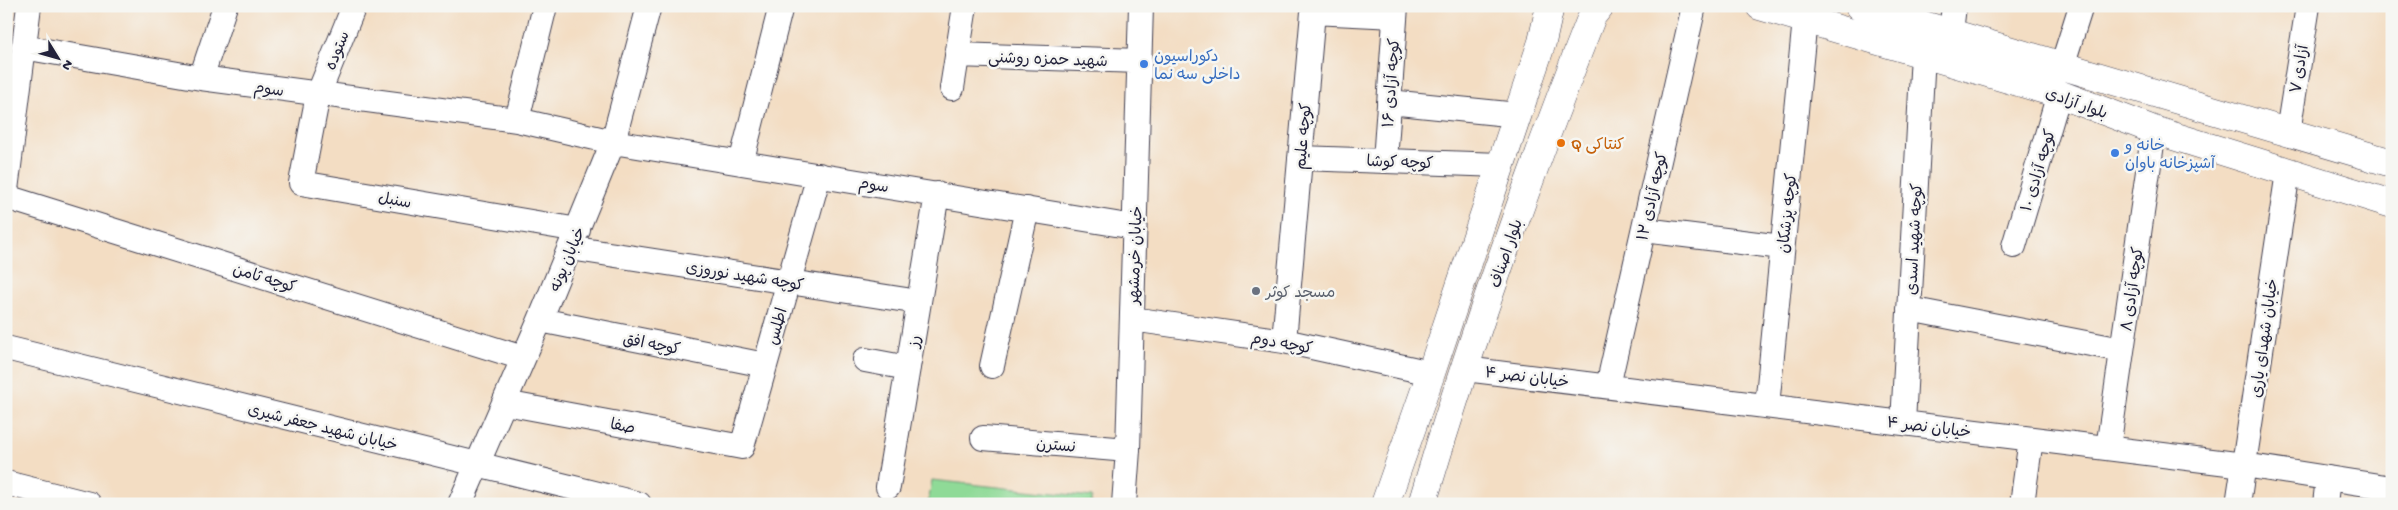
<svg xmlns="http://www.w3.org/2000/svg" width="2398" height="510" font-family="'Gochi Hand','Playpen Sans Arabic',sans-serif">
<rect width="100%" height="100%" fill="#f6f6f2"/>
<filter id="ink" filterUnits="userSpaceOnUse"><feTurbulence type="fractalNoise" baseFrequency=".02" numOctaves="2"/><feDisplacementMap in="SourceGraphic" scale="10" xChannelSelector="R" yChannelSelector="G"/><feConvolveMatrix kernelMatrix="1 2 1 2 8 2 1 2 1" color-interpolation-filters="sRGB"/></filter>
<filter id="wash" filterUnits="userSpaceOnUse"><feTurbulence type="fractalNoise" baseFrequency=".0096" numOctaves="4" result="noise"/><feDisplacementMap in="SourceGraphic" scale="20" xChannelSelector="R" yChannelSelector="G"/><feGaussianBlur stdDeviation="1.12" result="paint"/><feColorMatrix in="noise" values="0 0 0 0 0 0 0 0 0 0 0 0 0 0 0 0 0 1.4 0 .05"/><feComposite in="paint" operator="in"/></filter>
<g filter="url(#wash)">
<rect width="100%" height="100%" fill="#f3ddc3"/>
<path fill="#8fda97" stroke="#587e69" d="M932,480l160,17v7h-164z"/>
</g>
<g filter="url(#ink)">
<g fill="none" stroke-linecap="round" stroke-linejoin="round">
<g stroke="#413e4f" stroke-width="26">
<path id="minor" d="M354,6l-36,89 -17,88 277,47
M545,6l-28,114 96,22 521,85
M1951,32l3,-26
M23,47l178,31 316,42
M957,55l183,6
M2062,66l19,-60
M201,78l24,-72
M952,88l13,-82
M1389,102l129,13
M2288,132l20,-126
M1300,158l201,7
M1385,161l11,-155
M741,163l40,-157
M6,190l23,-184
M6,197l517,161
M1644,230l138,17
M2014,246l45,-152
M570,248l349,54
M1909,309l213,41
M1132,319l152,22 147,32
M540,320l225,45
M1284,341l29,-329 82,4
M6,348l633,156
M865,360l43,8
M992,366l35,-157
M1465,369l779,96 148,23
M1608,386l86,-380
M505,403l237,44 77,-272
M1767,406l38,-387
M1903,423l20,-369
M983,438l145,12
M2108,448l46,-318
M6,483l83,21
M888,487l49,-293
M460,504l80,-184 73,-178 36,-136
M1124,504l4,-54 13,-444
M2022,504l9,-65
M2238,504l50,-332
M2325,504l3,-26"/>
</g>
<g stroke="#413e4f" stroke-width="29">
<path id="major" d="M1760,6l299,88 95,36 238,74
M1859,6l533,157
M1385,504l46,-131 111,-331 8,-36
M1422,504c49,-165 107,-328 170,-488l8,-10"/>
</g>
<use href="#minor" stroke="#fff" stroke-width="24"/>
<use href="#major" stroke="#fff" stroke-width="28"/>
</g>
</g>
<g fill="#3f7fe0" stroke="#f6f6f2" stroke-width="2">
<circle cx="1144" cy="64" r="5"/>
<circle cx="2115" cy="153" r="5"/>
</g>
<circle fill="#e8710a" stroke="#f6f6f2" stroke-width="2" cx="1561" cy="143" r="5"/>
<circle fill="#6b7280" stroke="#f6f6f2" stroke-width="2" cx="1256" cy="291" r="5"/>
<g text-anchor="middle" stroke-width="5" stroke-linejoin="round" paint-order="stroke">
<g font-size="16" fill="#22223b" stroke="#f6f6f2">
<text transform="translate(336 50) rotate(-68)" y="6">ستوده</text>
<text transform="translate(1048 58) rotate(2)" y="6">شهید حمزه روشنی</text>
<text transform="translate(2298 69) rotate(-81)" y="6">آزادی ۷</text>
<text transform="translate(1390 83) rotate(-86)" y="6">کوچه آزادی ۱۶</text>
<text transform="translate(269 88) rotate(8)" y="6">سوم</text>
<text transform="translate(2077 102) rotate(20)" y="6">بلوار آزادی</text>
<text transform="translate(1302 136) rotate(-85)" y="6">کوچه علیم</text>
<text transform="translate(1400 161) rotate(2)" y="6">کوچه کوشا</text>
<text transform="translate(2037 170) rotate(-73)" y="6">کوچه آزادی ۱۰</text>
<text transform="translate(874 184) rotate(9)" y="6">سوم</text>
<text transform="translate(1651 196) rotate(-77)" y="6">کوچه آزادی ۱۲</text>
<text transform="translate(395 199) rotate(10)" y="6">سنبل</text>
<text transform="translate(1786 213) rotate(-84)" y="6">کوچه پزشکان</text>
<text transform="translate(1913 239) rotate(-87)" y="6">کوچه شهید اسدی</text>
<text transform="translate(1505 253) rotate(-71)" y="6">بلوار اصناف</text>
<text transform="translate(1134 255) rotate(-88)" y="6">خیابان خرمشهر</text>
<text transform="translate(566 259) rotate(-67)" y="6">خیابان پونه</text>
<text transform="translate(745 275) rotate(9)" y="6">کوچه شهید نوروزی</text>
<text transform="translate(265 277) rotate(17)" y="6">کوچه ثامن</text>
<text transform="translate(2131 289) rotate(-82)" y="6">کوچه آزادی ۸</text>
<text transform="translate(776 326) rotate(-74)" y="6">اطلس</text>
<text transform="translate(2263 338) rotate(-82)" y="6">خیابان شهدای یاری</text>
<text transform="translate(913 341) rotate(-81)" y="6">رز</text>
<text transform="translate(1282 342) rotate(10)" y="6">کوچه دوم</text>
<text transform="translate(652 343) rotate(11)" y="6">کوچه افق</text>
<text transform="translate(1527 376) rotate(7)" y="6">خیابان نصر ۴</text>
<text transform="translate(623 425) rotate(11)" y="6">صفا</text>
<text transform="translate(323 426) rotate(14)" y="6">خیابان شهید جعفر شیری</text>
<text transform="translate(1929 426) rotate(7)" y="6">خیابان نصر ۴</text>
<text transform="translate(1056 444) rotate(5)" y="6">نسترن</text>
</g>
<g font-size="16" fill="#366cbe" stroke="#f6f6f2" text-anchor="start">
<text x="1154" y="61">دکوراسیون<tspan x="1154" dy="18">داخلی سه نما</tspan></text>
<text x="2125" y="150">خانه و<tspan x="2125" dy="18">آشپزخانه باوان</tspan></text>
</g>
<g font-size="16" fill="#c56008" stroke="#f6f6f2" text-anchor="start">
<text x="1571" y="149">Q کنتاکی</text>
</g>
<g font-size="16" fill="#5b616d" stroke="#f6f6f2" text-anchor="start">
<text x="1266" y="297">مسجد کوثر</text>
</g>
</g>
<rect width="2398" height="510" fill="none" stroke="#f6f6f2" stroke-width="25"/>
<g transform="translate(58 58) rotate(127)" stroke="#f6f6f2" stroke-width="4" paint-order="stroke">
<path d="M0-4L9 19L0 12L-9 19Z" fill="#22223b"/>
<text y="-8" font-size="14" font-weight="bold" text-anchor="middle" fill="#22223b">N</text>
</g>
</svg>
